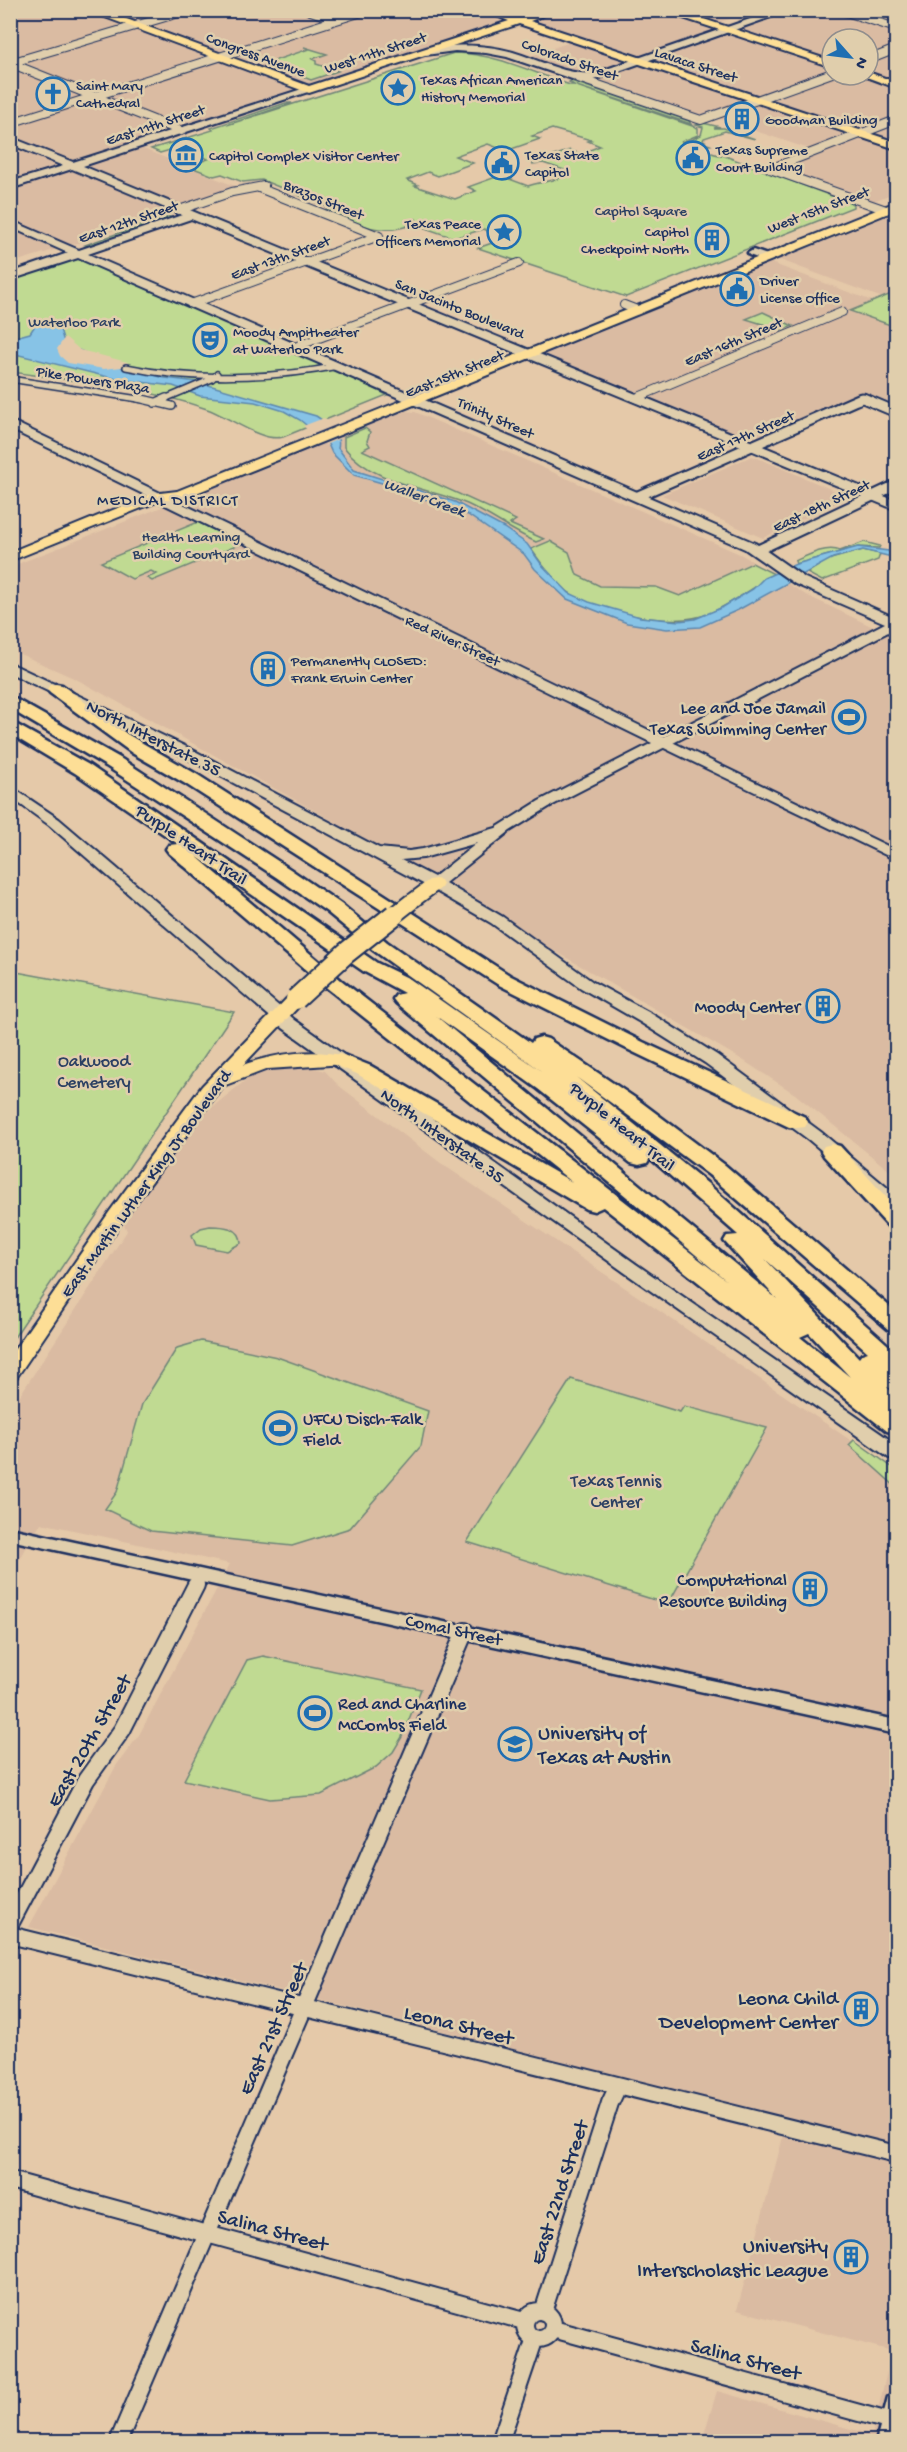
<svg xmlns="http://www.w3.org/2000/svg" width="907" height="2452" font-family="'Gochi Hand',sans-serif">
<rect width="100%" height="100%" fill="#e5c9a9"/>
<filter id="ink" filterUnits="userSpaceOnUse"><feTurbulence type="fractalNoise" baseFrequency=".0167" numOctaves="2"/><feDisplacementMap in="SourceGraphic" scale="12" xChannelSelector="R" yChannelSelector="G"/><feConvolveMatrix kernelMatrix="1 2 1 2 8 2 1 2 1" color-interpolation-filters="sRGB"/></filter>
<g filter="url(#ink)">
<path fill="#dabba2" d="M11,11h648l173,56v8h26l38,12v105l-27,11 -94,-33 46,-17 -113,-38 -7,3 -173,-61 42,-15 -59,-20 -370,126 96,39 -156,55 -70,21z
M677,11h78l-38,12z
M798,11h98v69l-28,-9v-32h-36v20l-92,-29z
M896,209v94l-121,-45z
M766,261l130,49v98l-34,-13 -107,48 -218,-90z
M405,411l10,1 327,143 64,40 90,43v538l-101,-82 -54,-35 -293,-170 -2,-6 -368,-203 -67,-30 -1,-83z
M752,456l25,10 72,31 -86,41 -101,-43z
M299,1063l26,8 13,14 104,79 454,307v970h-194l15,-50 155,44 20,-84 -155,-41 51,-192 -759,-191 87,-161 23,-31 91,-171 -189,-41 -30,51v-165l116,-178 -3,-7 57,-84 29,-31 47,-38 23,-7z"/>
<path fill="#c0da92" stroke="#6e8478" stroke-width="1.5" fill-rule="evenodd" d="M304,47l23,7 -15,5 4,2v3l22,7 -27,9 -44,-17 42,-14z
M454,53c41,0 80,20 116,32h4l-5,-3 2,-1 118,40 2,3 -117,-39 124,43v7l-17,7c19,1 27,15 47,13l-3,1 128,48v3l-227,90 -148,-49 25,-9 -19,-10 -30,9 -35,-12 -3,-7h-3l-3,6c-30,12 -57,-3 -85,-15l5,-2 -68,-28 -19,2 -21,-8 -8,2 -26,-10 20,-7 -24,-13 -24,7 -9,-4 62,-19 -2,-2 75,-25h6l-65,22zM552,129l39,11 -3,1 12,5 -20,8 -10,-4 -38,14 11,-1 24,8 -10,5 3,2c-11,4 -21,4 -32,8l-24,-9 6,-3 -3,-1 -39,14 8,4 -21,8 -40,-13 3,-1 -11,-5 21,-8 10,4 35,-13 -18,-7 33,-12 18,7 34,-12 -8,-3z
M703,123l17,4 -6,1h10l31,11 -30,-8 -21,7 -1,2 2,1 -3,1 8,3 -6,1 -15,-5 12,-6 2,-8 -7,-2z
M166,216l9,2 -85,29 -5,-2z
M76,258l269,116 42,21 -104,42c-21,6 -55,-21 -76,-28 -63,-22 -131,-28 -196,-37v-92z
M896,292v35l-46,-16z
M763,312l30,14 -11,4 -36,-11z
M365,428l5,4 -3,9 3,5 -8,4 154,70 -6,4 34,15 -8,3c-24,-11 -45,-27 -69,-38 -40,-17 -95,-20 -123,-57v-10z
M198,522l43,22 -89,37 -5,-3 10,-4 -6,-3 -19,8 -31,-17z
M550,541l19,11 8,23 23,11 56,1 24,9 72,-33 22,11c-10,4 -14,10 -22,15 -14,9 -29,19 -44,25 -34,14 -112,-1 -141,-23 -15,-12 -25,-27 -36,-42z
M864,542l16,4 -1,2 -21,-1 -62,17 -1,-3c13,-6 32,-16 45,-10z
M863,550l17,4 -2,6 -56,21 -15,-8 20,-13z
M11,971l223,41 -223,330 -1,-371z
M210,1226c13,0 31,1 31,17l-14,8 -31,-6 -4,-10 9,-7z
M201,1341l76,16 151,54 -7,35 -71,82 -58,18 -141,-15 -46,-22 12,-17 25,-88 35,-56z
M571,1379l109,33 4,-6 83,22 -99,176 -201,-62z
M854,1440l42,30v17l-47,-42z
M263,1656l158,33 -19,48 -9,15 -17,15 -55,28 -51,4 -86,-19 63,-120z"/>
<path fill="#87c3e6" stroke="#5c88b0" stroke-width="1.5" d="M31,324l17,1 12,4 3,10 8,8 51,20 43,11 33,4 118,34c11,7 26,18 22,32l16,22 101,32 49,26 23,16 15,21 27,28 20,9 51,15 39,4 16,-2 28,-12 30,-18 11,-11 32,-14 62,-17 38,5v6l-33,-8 -30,8 -95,52 -38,17 -33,2 -40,-6 -60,-24 -32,-30 -11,-15 -56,-39 -22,-11 -22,-5 -21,-10 -49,-14 -22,-22 -5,-11 -27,-22 -16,-9 -29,-9 -55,-6 -27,-10 -57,-7 -105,-26v-15l19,-5 4,-6z"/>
<path fill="#e5c9a9" d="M65,337l15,13 47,12 4,4 -27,3 -36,-6 -8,-7 -3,-7z
M324,418l8,6 9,14 -16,7 -22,-19z"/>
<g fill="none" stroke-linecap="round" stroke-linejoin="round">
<g stroke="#1b2f5e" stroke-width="8">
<path id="pedestrian-far1" d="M126,367c65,14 147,12 212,-1
M10,379l135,21
M162,400l50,-21 5,-5"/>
</g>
<g stroke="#1b2f5e" stroke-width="10">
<path id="pedestrian" d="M138,398l34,8
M155,403l11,-5"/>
</g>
<g stroke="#1b2f5e" stroke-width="10">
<path id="minor-far3" d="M308,10l28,10
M840,10l56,18
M868,60l28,-11
M10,63l179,-53
M10,63l171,68
M578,78l123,42 131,-47
M10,123l358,-113
M770,169l126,-49
M770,169l116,41
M259,188l120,48
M179,210l53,-18 32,-6
M191,304l188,-68
M624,305l13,5
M295,347l224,-84
M636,398l206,-86
M858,400l4,-2 5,2"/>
</g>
<g stroke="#1b2f5e" stroke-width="13">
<path id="minor-far2" d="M863,398l33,14
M638,496l223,-98
M758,550l138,-65
M664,743l232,112"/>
</g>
<g stroke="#1b2f5e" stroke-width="16">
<path id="minor-far1" d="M195,1586l5,-10"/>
</g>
<g stroke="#1b2f5e" stroke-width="20">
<path id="minor" d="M10,1924l76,-144 36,-50 74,-145
M10,1935l886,219
M10,2180l514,141
M525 2325a14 14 0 1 1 28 0a14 14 0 1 1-28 0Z
M543,2312l67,-209 8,-17
M553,2329l339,93
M118,2442l347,-811
M500,2442l35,-104"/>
</g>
<g stroke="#1b2f5e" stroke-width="5">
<path id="tertiary" d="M753,250l17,6 1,2 -5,3 -17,-6 -1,-2z
M10,1528l886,192v14l-886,-194z
M896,2394v48h-20l12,-45z"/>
</g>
<g stroke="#1b2f5e" stroke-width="4">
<path id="secondary" d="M776,10h15l-195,69 -18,2 -71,-24 -21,-4 -31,-2 -29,4 -5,-3c6,-4 15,-4 22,-5 23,-3 49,-1 70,5 27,8 54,24 82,21z
M305,88l9,2 -231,76 813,335v8l-5,-1 -700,-289 -103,35 667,289 50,35 91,40v10l-347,179 -39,24 -65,52 58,34 90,65 59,32 65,41 104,77 75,63v14l-6,-1 -81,-68 -104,-77 -65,-41 -59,-34 -90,-65 -62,-36 -248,-132 -171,-82v-10l181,86 188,99 30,3 14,-2 73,-21 43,-27 113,-58 -642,-314v-9l653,317 222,-114 -90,-39 -50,-35 -667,-291 -68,22v-7l58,-20 -58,-26v-7l69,30 103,-35 -110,-46 -62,20v-7l53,-16 -53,-22v-7l63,25zM477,843l-43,34 -33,-17 22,-2z
M10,786l49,33 236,201 341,244 260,180v15l-7,-1 -265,-186 -341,-244 -234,-203 -39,-28z"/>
</g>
<g stroke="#1b2f5e" stroke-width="4">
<path id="primary" d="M86,10h16l207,76 200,-65 -28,-11h17l21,8 22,-8h17l-28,11 366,121v7l-377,-125 -210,69z
M659,10h17l156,51v6z
M868,72l28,10v6l-35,-13h7z
M896,202v8l-712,288 -25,3 -149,60v-9l142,-58 25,-3z
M435,879l6,1 2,4 -2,4 -24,18h-12l-3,-4 3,-4 24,-18z
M296,994l6,1 3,4 -3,4 -59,62c30,-11 71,-17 102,-9l3,4 -3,4 -77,5 -45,17 -99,133 -107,158 -7,2v-23l100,-145 92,-125 88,-91z"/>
</g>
<g stroke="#1b2f5e" stroke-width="5">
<path id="motorway" d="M56,684l6,1 65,49 71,41 313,201 132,66 162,75 3,5 -3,5 -8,1 -8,-1 -160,-77 -132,-66 -313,-201 -52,-30 -82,-60 -3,-4 3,-4z
M10,696l110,62 170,111 51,35 46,38 144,101 3,-4 7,-2 7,2 93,63 84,63 171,147v19l-8,-2 -179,-154 -133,-98 131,106 189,169v38l-9,-3 9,10v36l-9,-2 -284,-224 -9,4 -8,-2 -229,-135 -25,-10 -4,-4 4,-4 7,-2 7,2 25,10 201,116 -245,-194 -158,-135 -3,-4 3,-4 9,-1 -103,-71 -65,-39v-13l79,44 288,198 33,16 133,93 -170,-122 -46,-38 -51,-35 -170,-111 -96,-57zM196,856l167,115 41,22 -8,2 -3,4 3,4 331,278 -386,-301zM436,1016l102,73 93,74 8,2 8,-2 3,-5 88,77 -11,1 -3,5 53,58zM765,1259l103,93 -6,2 -3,4zM809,1333l41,44 -50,-40z
M832,1144l8,2 56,62v20l-8,-2 -64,-70 -3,-5 3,-5z"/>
</g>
<use href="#pedestrian-far1" stroke="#e0ceac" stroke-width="5"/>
<use href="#pedestrian" stroke="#e0ceac" stroke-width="7"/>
<use href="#minor-far3" stroke="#e0ceac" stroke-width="8"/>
<use href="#minor-far2" stroke="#e0ceac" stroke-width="9"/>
<use href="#minor-far1" stroke="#e0ceac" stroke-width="12"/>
<use href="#minor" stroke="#e0ceac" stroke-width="16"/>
<use href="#tertiary" fill="#e0ceac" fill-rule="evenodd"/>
<use href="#secondary" fill="#e0ceac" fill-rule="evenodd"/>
<use href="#primary" fill="#fdde96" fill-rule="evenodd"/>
<use href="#motorway" fill="#fdde96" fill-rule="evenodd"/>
<g stroke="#1b2f5e" stroke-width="19" stroke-linecap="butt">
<path id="primary-bridge-far1" d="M392,917l19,-15"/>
</g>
<g stroke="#1b2f5e" stroke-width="24" stroke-linecap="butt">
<path id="primary-bridge" d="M296,999l50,-46 48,-38"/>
</g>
<use href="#primary-bridge-far1" stroke="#fdde96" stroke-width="15"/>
<use href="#primary-bridge" stroke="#fdde96" stroke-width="20"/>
</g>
</g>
<defs>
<g id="sight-ring" transform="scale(1.725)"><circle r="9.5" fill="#e0ceac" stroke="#1f6fb2" stroke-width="1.5"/><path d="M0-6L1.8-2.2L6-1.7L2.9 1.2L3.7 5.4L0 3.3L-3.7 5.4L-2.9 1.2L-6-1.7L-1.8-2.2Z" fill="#1f6fb2"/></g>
<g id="church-ring" transform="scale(1.725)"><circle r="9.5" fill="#e0ceac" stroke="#1f6fb2" stroke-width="1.5"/><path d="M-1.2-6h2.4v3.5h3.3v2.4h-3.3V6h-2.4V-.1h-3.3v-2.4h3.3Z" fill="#1f6fb2"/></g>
<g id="building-ring" transform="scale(1.725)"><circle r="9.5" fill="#e0ceac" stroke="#1f6fb2" stroke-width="1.5"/><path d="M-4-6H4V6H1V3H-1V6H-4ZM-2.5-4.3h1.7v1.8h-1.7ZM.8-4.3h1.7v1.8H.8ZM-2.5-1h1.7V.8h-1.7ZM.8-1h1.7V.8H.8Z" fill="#1f6fb2"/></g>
<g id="museum-ring" transform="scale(1.725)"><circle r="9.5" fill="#e0ceac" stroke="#1f6fb2" stroke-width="1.5"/><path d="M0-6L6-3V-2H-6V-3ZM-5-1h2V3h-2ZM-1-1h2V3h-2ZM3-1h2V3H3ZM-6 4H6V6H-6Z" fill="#1f6fb2"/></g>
<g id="civic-ring" transform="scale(1.725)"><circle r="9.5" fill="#e0ceac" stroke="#1f6fb2" stroke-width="1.5"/><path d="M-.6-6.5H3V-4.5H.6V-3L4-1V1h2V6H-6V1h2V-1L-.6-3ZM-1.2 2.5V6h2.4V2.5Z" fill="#1f6fb2"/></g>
<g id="theatre-ring" transform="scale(1.725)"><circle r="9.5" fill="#e0ceac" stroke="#1f6fb2" stroke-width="1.5"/><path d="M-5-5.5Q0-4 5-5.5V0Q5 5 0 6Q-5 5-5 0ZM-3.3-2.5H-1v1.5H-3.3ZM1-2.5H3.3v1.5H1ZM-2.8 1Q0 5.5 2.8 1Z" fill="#1f6fb2"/></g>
<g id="stadium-ring" transform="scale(1.725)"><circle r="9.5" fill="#e0ceac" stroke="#1f6fb2" stroke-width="1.5"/><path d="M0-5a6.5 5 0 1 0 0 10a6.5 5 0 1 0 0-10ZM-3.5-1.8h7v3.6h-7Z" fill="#1f6fb2"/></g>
<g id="university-ring" transform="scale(1.725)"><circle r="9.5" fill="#e0ceac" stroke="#1f6fb2" stroke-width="1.5"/><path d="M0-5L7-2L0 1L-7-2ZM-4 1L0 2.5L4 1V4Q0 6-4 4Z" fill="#1f6fb2"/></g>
</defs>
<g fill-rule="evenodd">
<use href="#sight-ring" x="398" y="88"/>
<use href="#church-ring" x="53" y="94"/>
<use href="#building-ring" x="742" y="119"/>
<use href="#museum-ring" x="186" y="155"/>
<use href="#civic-ring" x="693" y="158"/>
<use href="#civic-ring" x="502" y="163"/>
<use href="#sight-ring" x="504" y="232"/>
<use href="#building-ring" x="712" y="240"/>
<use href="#civic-ring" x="737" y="289"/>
<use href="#theatre-ring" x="210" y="340"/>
<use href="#building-ring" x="268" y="669"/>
<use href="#stadium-ring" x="849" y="717"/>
<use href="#building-ring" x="823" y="1006"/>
<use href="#stadium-ring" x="280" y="1428"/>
<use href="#building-ring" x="810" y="1589"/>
<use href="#stadium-ring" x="315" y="1713"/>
<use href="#university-ring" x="515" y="1744"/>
<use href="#building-ring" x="861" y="2009"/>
<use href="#building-ring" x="851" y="2257"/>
</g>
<g text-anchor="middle" stroke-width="5" stroke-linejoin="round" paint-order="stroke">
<g font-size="15" fill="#1b2f5e" stroke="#e0ceac">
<text transform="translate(375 52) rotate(-18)" y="5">West 11th Street</text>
<text transform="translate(256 54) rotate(20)" y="5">Congress Avenue</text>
<text transform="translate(570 59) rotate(19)" y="5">Colorado Street</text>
<text transform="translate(696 64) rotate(18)" y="5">Lavaca Street</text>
<text transform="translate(155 124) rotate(-18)" y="5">East 11th Street</text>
<text transform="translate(324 199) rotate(22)" y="5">Brazos Street</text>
<text transform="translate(818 209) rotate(-21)" y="5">West 15th Street</text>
<text transform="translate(128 221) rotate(-19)" y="5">East 12th Street</text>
<text transform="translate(280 257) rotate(-20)" y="5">East 13th Street</text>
<text transform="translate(460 308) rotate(22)" y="5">San Jacinto Boulevard</text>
<text transform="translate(733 341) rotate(-23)" y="5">East 16th Street</text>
<text transform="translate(454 373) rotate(-22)" y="5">East 15th Street</text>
<text transform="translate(93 379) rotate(9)" y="5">Pike Powers Plaza</text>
<text transform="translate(496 417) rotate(24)" y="5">Trinity Street</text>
<text transform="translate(745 435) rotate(-24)" y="5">East 17th Street</text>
<text transform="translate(821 505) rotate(-25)" y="5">East 18th Street</text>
<text transform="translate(453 640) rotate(25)" y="5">Red River Street</text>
</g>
<g font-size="15" fill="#1b2f5e" stroke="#e0ceac" text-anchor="start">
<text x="421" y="84">Texas African American<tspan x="421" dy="17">History Memorial</tspan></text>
<text x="76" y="90">Saint Mary<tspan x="76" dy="17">Cathedral</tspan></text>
<text x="765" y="124">Goodman Building</text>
<text x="716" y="154">Texas Supreme<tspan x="716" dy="17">Court Building</tspan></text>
<text x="525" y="159">Texas State<tspan x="525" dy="17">Capitol</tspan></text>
<text x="209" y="160">Capitol Complex Visitor Center</text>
<text x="481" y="228" text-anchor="end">Texas Peace<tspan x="481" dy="17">Officers Memorial</tspan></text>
<text x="689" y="236" text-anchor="end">Capitol<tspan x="689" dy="17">Checkpoint North</tspan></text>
<text x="760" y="285">Driver<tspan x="760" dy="17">License Office</tspan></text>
<text x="233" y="336">Moody Ampitheater<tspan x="233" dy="17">at Waterloo Park</tspan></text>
<text x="291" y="665">Permanently CLOSED:<tspan x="291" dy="17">Frank Erwin Center</tspan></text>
</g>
<g font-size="15" fill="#2c4063" stroke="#e0ceac">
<text x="641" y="215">Capitol Square</text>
<text x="74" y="326">Waterloo Park</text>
<text x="191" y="541">Health Learning<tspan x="191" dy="17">Building Courtyard</tspan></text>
</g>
<g font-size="16" font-style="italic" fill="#263e6c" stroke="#e0ceac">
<text transform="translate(425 496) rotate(20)" y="6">Waller Creek</text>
</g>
<g font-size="16" letter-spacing="1.5" fill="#1b2f5e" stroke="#e0ceac">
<text x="168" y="505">MEDICAL DISTRICT</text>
</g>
<g font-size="18" fill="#1b2f5e" stroke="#e0ceac" text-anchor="end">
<text x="826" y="713">Lee and Joe Jamail<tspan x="826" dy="21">Texas Swimming Center</tspan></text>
<text x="800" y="1012">Moody Center</text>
<text x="303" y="1424" text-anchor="start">UFCU Disch-Falk<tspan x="303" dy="21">Field</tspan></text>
<text x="787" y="1585">Computational<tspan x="787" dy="21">Resource Building</tspan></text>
<text x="338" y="1709" text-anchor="start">Red and Charline<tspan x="338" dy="21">McCombs Field</tspan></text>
</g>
<g font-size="18" fill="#1b2f5e" stroke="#e0ceac">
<text transform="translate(154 737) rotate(27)" y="6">North Interstate 35</text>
<text transform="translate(192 844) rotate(34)" y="6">Purple Heart Trail</text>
<text transform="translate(623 1126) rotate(39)" y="6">Purple Heart Trail</text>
<text transform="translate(443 1135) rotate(36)" y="6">North Interstate 35</text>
<text transform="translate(145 1183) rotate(-54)" y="6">East Martin Luther King Jr Boulevard</text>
<text transform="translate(454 1629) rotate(12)" y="6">Comal Street</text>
</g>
<g font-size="18" fill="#2c4063" stroke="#e0ceac">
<text x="94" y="1066">Oakwood<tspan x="94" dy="21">Cemetery</tspan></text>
<text x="616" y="1486">Texas Tennis<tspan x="616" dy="21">Center</tspan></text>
</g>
<g font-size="21" fill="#1b2f5e" stroke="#e0ceac" text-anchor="end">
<text x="538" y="1739" text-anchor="start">University of<tspan x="538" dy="24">Texas at Austin</tspan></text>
<text x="838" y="2004">Leona Child<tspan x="838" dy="24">Development Center</tspan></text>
<text x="828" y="2252">University<tspan x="828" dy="24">Interscholastic League</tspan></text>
</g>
<g font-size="21" fill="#1b2f5e" stroke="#e0ceac">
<text transform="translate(88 1740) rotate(-60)" y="7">East 20th Street</text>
<text transform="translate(459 2024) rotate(14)" y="7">Leona Street</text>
<text transform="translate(272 2028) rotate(-66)" y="7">East 21st Street</text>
<text transform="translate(558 2192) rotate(-72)" y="7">East 22nd Street</text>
<text transform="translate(273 2229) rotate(15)" y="7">Salina Street</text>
<text transform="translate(746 2358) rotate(15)" y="7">Salina Street</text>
</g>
</g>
<rect width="907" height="2452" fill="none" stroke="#e0ceac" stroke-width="36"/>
<rect x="18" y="18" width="871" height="2416" fill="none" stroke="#1b2f5e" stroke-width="2" filter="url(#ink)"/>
<g transform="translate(850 57) rotate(118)"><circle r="28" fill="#e0ceac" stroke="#918e8d" stroke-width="1.5"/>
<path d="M0-4.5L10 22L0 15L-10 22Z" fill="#1f6fb2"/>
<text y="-9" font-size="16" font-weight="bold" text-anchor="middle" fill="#1b2f5e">N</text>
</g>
</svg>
